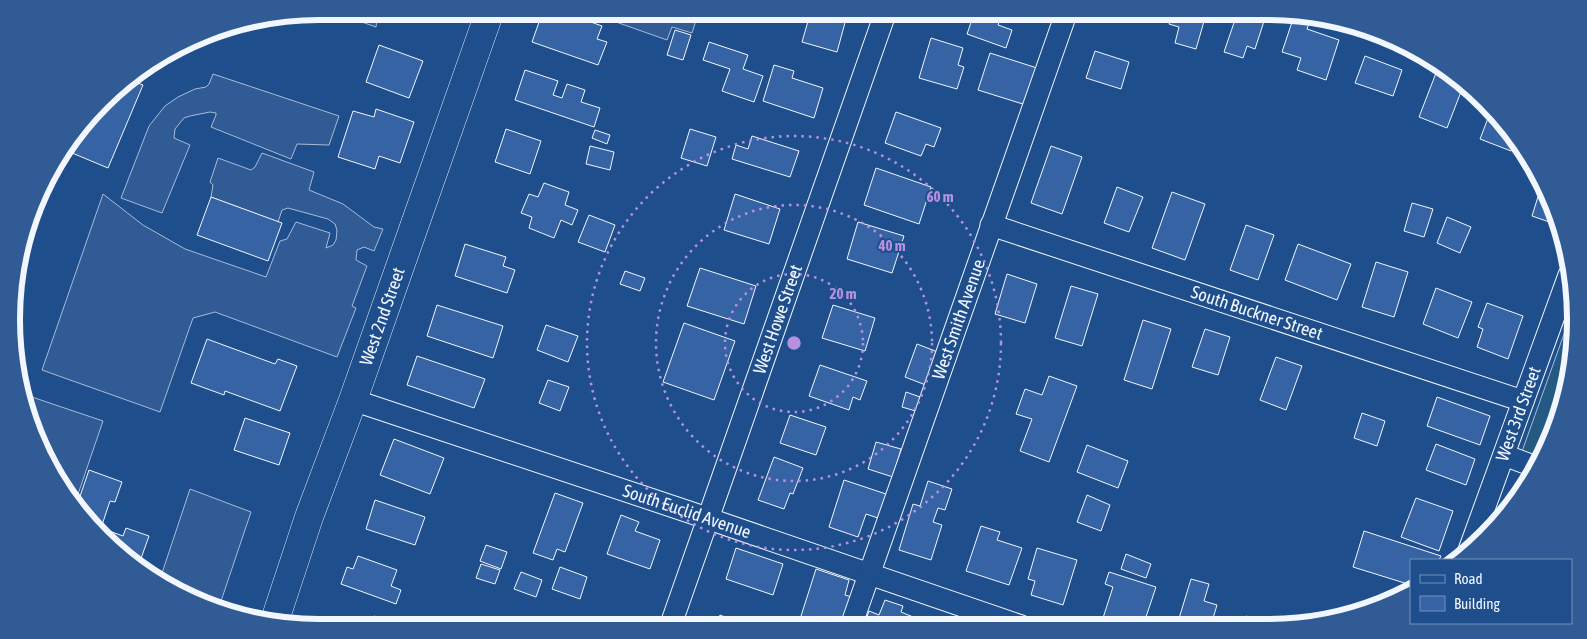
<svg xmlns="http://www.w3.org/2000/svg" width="1587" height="639" font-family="'Asap Condensed',sans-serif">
<rect width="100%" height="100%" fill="#1f4e8c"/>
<path fill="#245a82" stroke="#a8bbd7" d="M1574,306l-15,112 -22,45 -17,-6z"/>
<path fill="#305b95" stroke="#a8bbd7" d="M330,11h48l-2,16z
M600,11h99l-7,22 -20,-6 -5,13 -68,-24z
M213,74l126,42 -10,29 -32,-1 -6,15 -80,-32 5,-12v-2l-6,-1 -20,4 -6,2 -9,11 -1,9 16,7 -28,68 -41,-15 28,-72 16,-20 13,-9 17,-8 11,-2 3,-3z
M262,153l52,19 -5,18 34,14 31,23 9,2 -9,22 -10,-4 -7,3 -1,10 11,6 -15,40 4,2 -19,49 -122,-45 -22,6 -33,94 -118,-42 61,-176 40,31 42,24 81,28 14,-36 7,-2 9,-17 34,11 -4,15 7,-3 3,-5 1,-10 -2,-6 -7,-5 -40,-11 -6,2 -4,12 -67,-25 2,-12 -3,-3 8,-24 33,12 4,-3z
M23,394l80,27 -28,82 -12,-12z
M190,489l61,23 -33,98 -58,-31z"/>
<path fill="#3563a3" stroke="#f2f6ff" d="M543,11h17l42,15 -5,13 10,3 -9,23 -66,-23z
M811,11h10l25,8 -9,33 -35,-10z
M975,11h28l-5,14 14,5 -6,18 -39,-14z
M1173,11h34l-11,38 -21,-6 4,-16 -10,-3z
M1238,11h15l13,4 -11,34 -8,-3 -4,12 -19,-6z
M1294,16l16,4 -3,9 32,11 -13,40 -29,-10 4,-12 -19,-6z
M675,30l16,5 -8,25 -16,-5z
M931,38l32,10 -5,17 6,2 -7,22 -38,-11z
M709,42l39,13 -5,14 20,7 -9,26 -32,-11 8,-22 -27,-9z
M379,45l44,16 -14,37 -43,-16z
M1095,51l34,11 -8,27 -35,-11z
M990,53l47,15 -11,37 -48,-15z
M1365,56l37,14 -9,26 -38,-13z
M774,65l20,6 -2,7 31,10 -9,30 -51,-17z
M525,70l33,11 -5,14 9,3 5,-14 18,6 -4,12 19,6 -6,19 -79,-27z
M1436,73l28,11 -17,44 -28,-11z
M130,80l13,5 -35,83 -43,-18 51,-62z
M376,109l38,13 -14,41 -21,-7 -4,13 -37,-12 15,-46 21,6z
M896,112l45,16 -7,19 -8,-3 -5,12 -36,-13z
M1490,113l24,30 -3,8 -31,-12z
M506,129l35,12 -11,33 -35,-12z
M690,129l26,8 -9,29 -26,-8z
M595,130l15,5 -3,9 -15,-6z
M752,136l47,15 -9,26 -58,-18 4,-14 12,4z
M590,146l24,6 -4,18 -24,-6z
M1051,146l31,11 -20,57 -31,-11z
M876,168l55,19 -12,37 -55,-19z
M544,183l25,9 -4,13 13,5 -6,15 -11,-5 -7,18 -25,-10 3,-11 -11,-4 8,-19 9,3z
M1117,187l26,10 -14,35 -25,-9z
M1541,187l4,2 10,35 -23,-8z
M1172,192l33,12 -20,56 -33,-12z
M735,194l45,15 -11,35 -45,-14z
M211,197l71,26 -14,38 -71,-26z
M1412,203l21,6 -9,28 -20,-6z
M589,215l26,10 -10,27 -27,-10z
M1447,217l24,10 -11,26 -23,-10z
M858,222l46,14 -12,37 -45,-14z
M1246,225l28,10 -16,45 -28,-10z
M465,244l41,13 -3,9 12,4 -8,23 -52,-17z
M1298,244l53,20 -14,36 -52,-20z
M1376,262l32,10 -14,45 -32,-10z
M700,268l56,18 -12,38 -57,-18z
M625,271l20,7 -5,13 -20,-7z
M1007,274l30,10 -12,39 -30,-9z
M1071,286l27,8 -16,52 -27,-8z
M1436,288l36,14 -14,36 -35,-14z
M1487,303l36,13 -15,43 -31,-12 6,-18 -5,-2z
M437,305l66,21 -10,32 -66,-22z
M833,305l42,13 -10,33 -43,-13z
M1143,320l28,9 -19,60 -28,-9z
M684,323l51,18 -21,59 -51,-18z
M546,325l32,11 -10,26 -31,-12z
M1205,329l25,8 -12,38 -26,-8z
M207,339l68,25 3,-5 19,7 -17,45 -55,-20 -1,4 -33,-12z
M917,344l26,10 -12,33 -26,-10z
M417,356l68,23 -11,29 -67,-23z
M1276,357l26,9 -16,44 -26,-10z
M820,365l47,16 -7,19 -7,-3 -4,13 -40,-14z
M1049,376l28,10 -28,76 -29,-11 12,-32 -16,-5 9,-25 17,6z
M548,380l21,7 -9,24 -21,-8z
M906,392l17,6 -4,14 -17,-5z
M1437,397l53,19 -10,29 -53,-19z
M1362,413l23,8 -8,25 -23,-8z
M790,415l36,12 -10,28 -36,-12z
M245,418l45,15 -11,32 -45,-15z
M394,439l50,19 -14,36 -50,-19z
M876,442l25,7 -8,28 -25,-8z
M1436,444l39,15 -9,26 -40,-15z
M1087,445l41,16 -10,27 -41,-16z
M774,457l29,11 -10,26 -3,-1 -6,16 -26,-9z
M89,470l33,12 -7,20 -5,-1 -9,27 22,8 3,-8 23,8 -11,31 -6,-3 -55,-59z
M844,480l48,16 -8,24 -18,-6 -8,23 -29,-10z
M928,481l24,8 -7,21 -7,-2 -5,14 9,3 -11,35 -32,-10 14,-46 7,2z
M555,493l28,10 -18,49 -8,-3 -4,11 -20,-7z
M1087,495l23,10 -9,26 -24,-9z
M1416,498l37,13 -14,40 -38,-14z
M375,500l50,17 -10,28 -49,-16z
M621,515l18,7 -4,9 25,9 -10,29 -43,-15z
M981,526l19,6 -3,8 25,8 -13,37 -43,-14z
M1364,531l77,25 -2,4h-28v25l-58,-18z
M486,545l21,7 -6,17 -21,-8z
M736,548l47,16 -10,31 -47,-16z
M1037,548l40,12 -14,45 -32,-10 4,-14 -7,-2z
M1126,554l25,10 -5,14 -25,-9z
M358,556l39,14 -6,16 10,4 -5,14 -55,-20 6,-17 6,2z
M481,564l19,6 -5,14 -19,-6z
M560,567l27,10 -7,22 -28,-10z
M816,569l33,11 -4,15 13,4 -8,27h-16l-33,-10z
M521,572l21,8 -6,17 -22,-8z
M1109,572l47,15 -13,39h-18l-22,-8 10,-31 -8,-3z
M1191,579l18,5 -5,17 13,4 -6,20h-34z
M885,600l18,6 -2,6 17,7 -2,7h-52l5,-15 10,4z
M720,615l30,12h-35z
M374,616l27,10v2h-31z
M1246,616l25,9h-29z
M331,617l31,11h-35z
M446,621l17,6h-20z"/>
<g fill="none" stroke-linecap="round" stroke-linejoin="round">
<g stroke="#f2f6ff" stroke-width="23">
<g id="minor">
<path id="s1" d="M991,225l532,176"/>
<path id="s2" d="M353,400l336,112 332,114"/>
<path d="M1504,455l32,12"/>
<path id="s3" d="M1468,553l101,-278"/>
<path id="s4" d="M851,626l216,-615"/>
<path id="s5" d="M670,627l216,-616"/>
</g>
</g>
<g stroke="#f2f6ff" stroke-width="29">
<g id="primary">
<path id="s6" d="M275,620l34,-103 44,-117 137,-389"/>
</g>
</g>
<use href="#minor" stroke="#1f4e8c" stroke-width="21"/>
<use href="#primary" stroke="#1f4e8c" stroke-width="28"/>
</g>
<g fill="none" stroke="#b691df" stroke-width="2.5" stroke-dasharray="2.5 5">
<circle cx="794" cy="343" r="69"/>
<circle cx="794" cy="343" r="138"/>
<circle cx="794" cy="343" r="207"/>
</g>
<g text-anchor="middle" stroke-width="4" stroke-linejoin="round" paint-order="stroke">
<g font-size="18" fill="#f2f6ff" stroke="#1f4e8c">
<text dy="6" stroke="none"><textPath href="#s1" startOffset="280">South Buckner Street</textPath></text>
<text dy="6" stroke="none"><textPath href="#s6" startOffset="322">West 2nd Street</textPath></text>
<text dy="6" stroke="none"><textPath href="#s5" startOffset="326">West Howe Street</textPath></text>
<text dy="6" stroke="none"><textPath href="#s4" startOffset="325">West Smith Avenue</textPath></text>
<text dy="6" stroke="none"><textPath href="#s3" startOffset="148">West 3rd Street</textPath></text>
<text dy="6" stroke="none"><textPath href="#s2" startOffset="352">South Euclid Avenue</textPath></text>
</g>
</g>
<path d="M0 0H1587V639H0ZM319 20H1268A299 299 0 0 1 1567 319V320A299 299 0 0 1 1268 619H319A299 299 0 0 1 20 320V319A299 299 0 0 1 319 20Z" fill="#305b95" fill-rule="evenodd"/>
<path fill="none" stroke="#f2f6ff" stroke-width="6" d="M319 20H1268A299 299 0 0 1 1567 319V320A299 299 0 0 1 1268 619H319A299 299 0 0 1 20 320V319A299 299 0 0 1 319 20Z"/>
<circle cx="794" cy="343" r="8" fill="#b691df" stroke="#1f4e8c" stroke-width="2.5"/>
<g font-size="15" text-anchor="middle" font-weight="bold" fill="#b691df" stroke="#1f4e8c" stroke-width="4" stroke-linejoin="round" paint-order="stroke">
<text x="940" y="202">60 m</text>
<text x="892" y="251">40 m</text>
<text x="843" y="299">20 m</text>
</g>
<rect x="1410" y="559" width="162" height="65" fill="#1f4e8c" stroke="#7391ba"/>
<rect x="1420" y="575" width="25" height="8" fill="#1f4e8c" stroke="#7391ba"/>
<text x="1454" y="584" font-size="15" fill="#f2f6ff">Road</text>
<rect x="1420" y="596" width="25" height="15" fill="#3563a3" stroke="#7391ba"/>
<text x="1454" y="609" font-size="15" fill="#f2f6ff">Building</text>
</svg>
